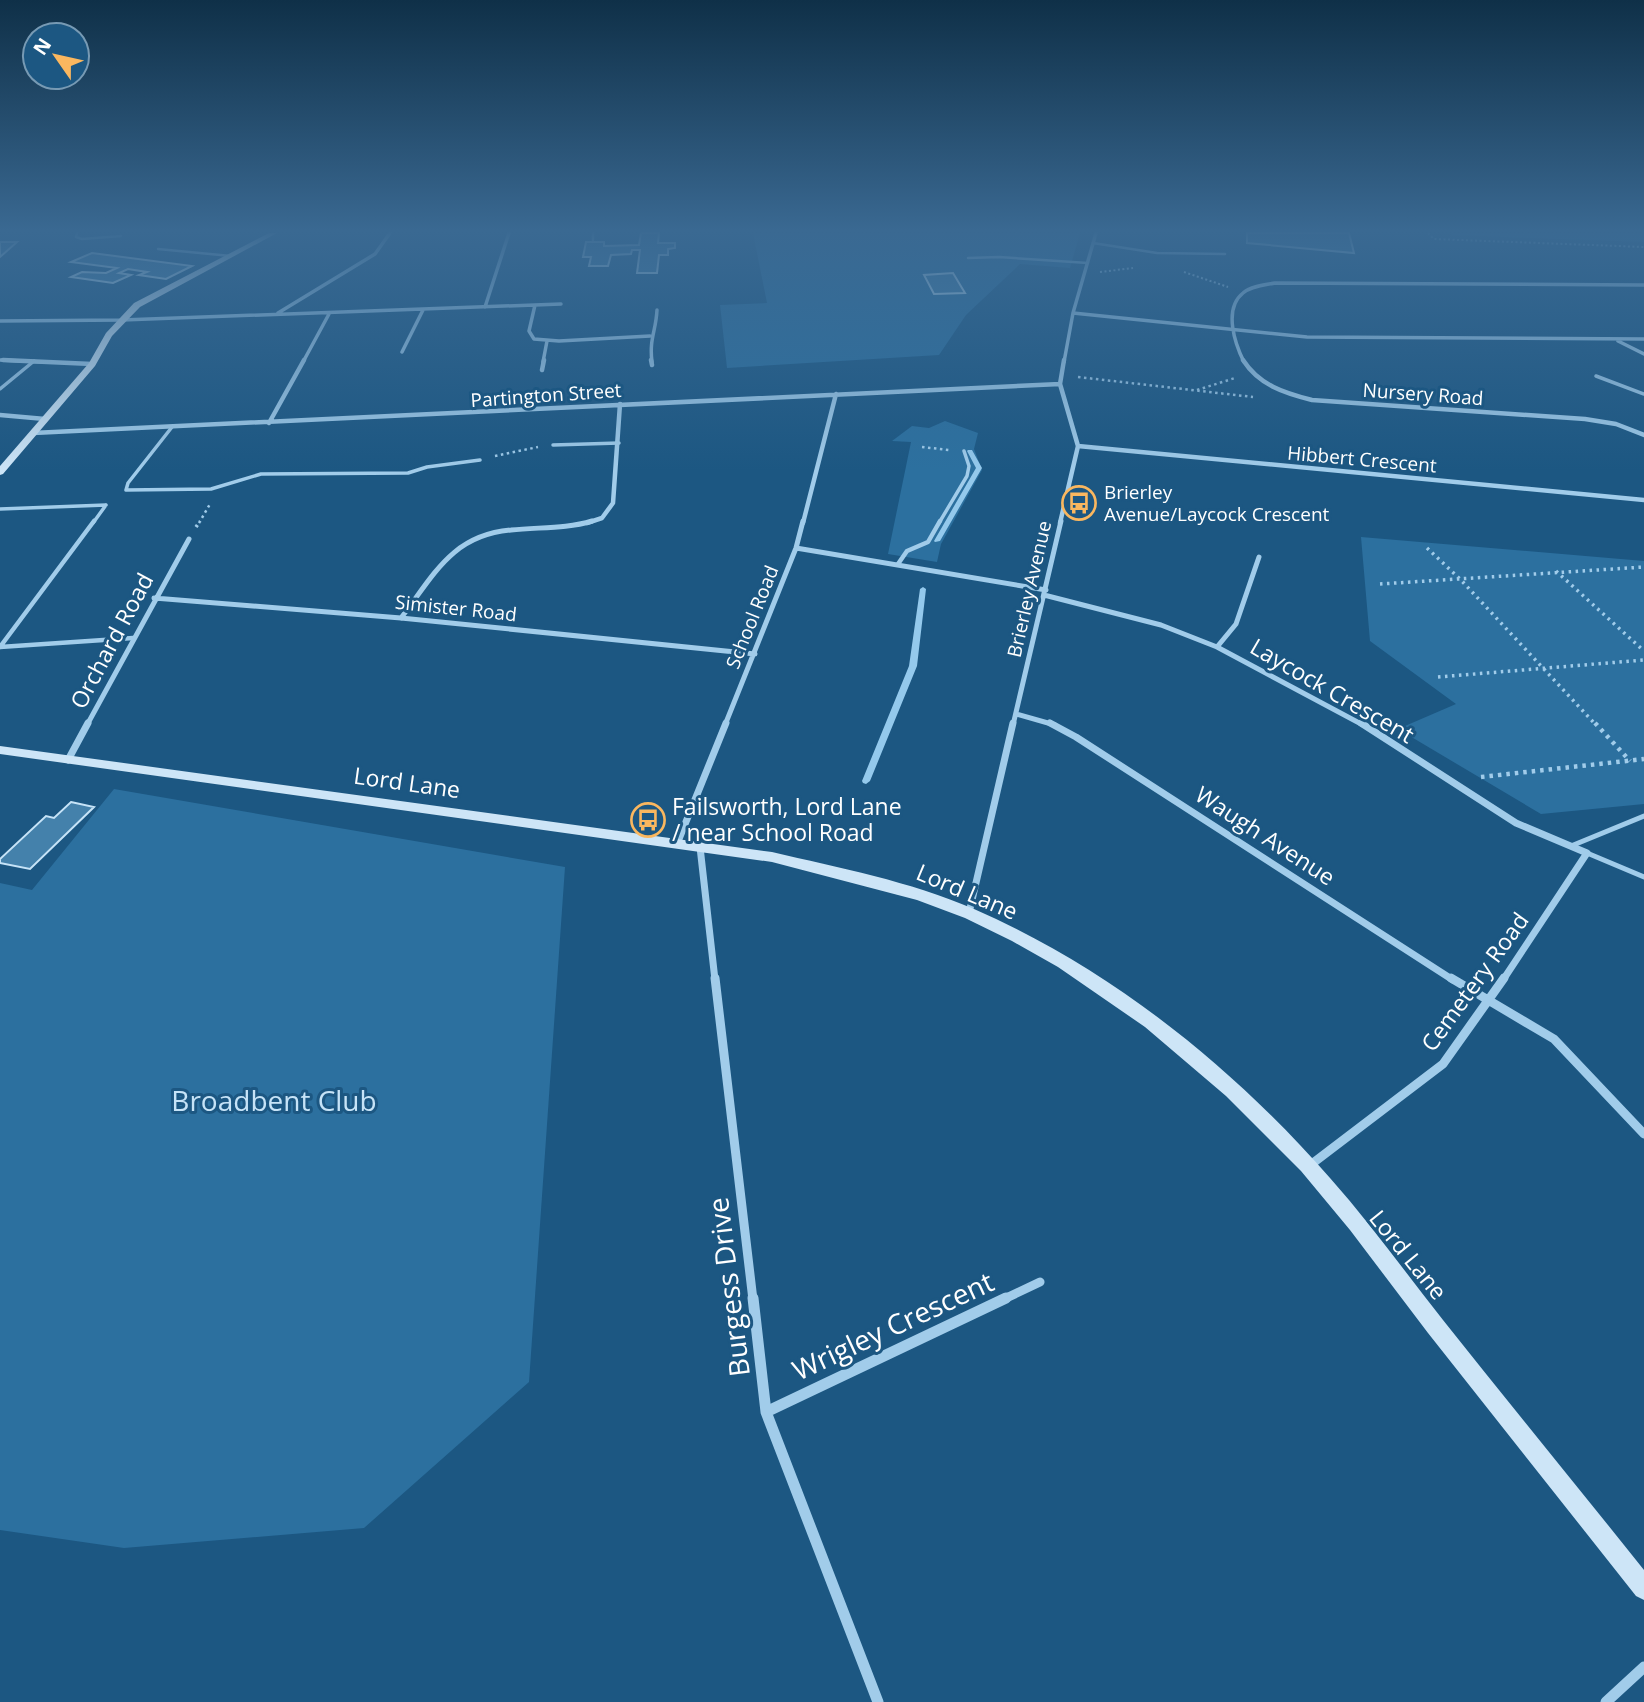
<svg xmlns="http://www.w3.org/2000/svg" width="1644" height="1702" font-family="'Open Sans',sans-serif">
<rect width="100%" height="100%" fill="#1c5782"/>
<path fill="#2c709f" d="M753,233h327l-10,35 -50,-4 -54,51 -27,40 -212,13 -7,-63 47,-2z
M1450,233h194v9l-192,-7z
M945,421l33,12 -4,16 8,21 -41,74 -4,18 -49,-8 23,-112 -19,-1 20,-15 17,2z
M1361,537l283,24v243l-103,10 -143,-85 58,-25 -86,-63z
M114,789l451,78 -36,515 -165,146 -240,20 -124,-18v-647l32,7z"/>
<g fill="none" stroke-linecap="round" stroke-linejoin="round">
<path fill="#94c9ec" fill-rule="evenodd" d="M968,450h4l10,18 -42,73 -5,1 -1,-1 42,-73 -9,-17z
M923,587l3,2 -9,77 -47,115 -4,3 -3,-1 -1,-2 47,-115 11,-77z"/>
</g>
<path fill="#4481ab" stroke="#c6e3f7" stroke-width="2" d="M641,233h18l-1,10h17v5l-7,1v6h-9l-2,18h-20l3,-23h-8l-1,4 -20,1 -3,11h-19l2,-9h-8l3,-15h18v4l35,-1z
M1247,233h102l5,20 -107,-10z
M0,242h17l-17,15z
M92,253l100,13 -26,13 -27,-4 8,-3 -19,-3 -9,4 12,2 -18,8 -42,-6 11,-5 24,1 11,-5 -46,-6z
M953,273l12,20 -31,1 -10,-19z
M71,802l23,5 -64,62 -30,-6v-4l46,-43 8,2z"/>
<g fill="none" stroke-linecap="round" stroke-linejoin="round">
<path stroke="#a1ccea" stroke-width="2" stroke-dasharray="2 2.5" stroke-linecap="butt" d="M1428,233l6,6 210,8
M1100,272l33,-4
M1184,272l44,15"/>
<path stroke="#a1ccea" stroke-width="2.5" stroke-dasharray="2.5 3.5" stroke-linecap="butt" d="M1078,377l175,20
M1197,390l38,-12
M922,447l27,3
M495,456l43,-9
M199,523l11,-19"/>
<path stroke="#a1ccea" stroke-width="3.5" stroke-dasharray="2.5 4.5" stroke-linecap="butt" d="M196,527l4,-6
M1427,548l33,31 136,146
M1556,571l88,80
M1380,584l264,-17
M1438,677l206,-17"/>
<path stroke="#a1ccea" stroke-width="4.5" stroke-dasharray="3.5 5" stroke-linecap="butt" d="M1595,723l35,38
M1481,777l163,-18"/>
<path stroke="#a1ccea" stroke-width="2.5" d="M77,233l-1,4 6,2 39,-3
M593,233v7
M1093,243l64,10 68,1
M158,249l73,7
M968,258l31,-1 89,6"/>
<path stroke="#a1ccea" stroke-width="3.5" d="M1596,376l48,18
M0,389l34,-28
M172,427l-44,56 -2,7 85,-1 50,-15 147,-1 19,-6 53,-7
M553,445l66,-2
M0,509l106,-4
M93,523l13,-18
M939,523l28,-47 2,-10 -5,-15"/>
<path stroke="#a1ccea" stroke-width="4.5" d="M898,564l9,-13 21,-9 12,-21
M0,647l94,-126
M0,647l133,-9"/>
<path stroke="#a1ccea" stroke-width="5" d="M1571,846l73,-30
M1587,853l57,24"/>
<path stroke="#a1ccea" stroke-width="3.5" d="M535,305l-6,26 5,8 25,2 91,-5
M485,307l24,-74
M278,313l97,-59 15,-21
M1073,313l234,24 337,2
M0,321l122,-1 439,-16
M1618,341l26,13
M402,352l21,-42
M0,360l43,2
M303,362l26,-48
M543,362l4,-21
M652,362c-3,-23 4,-31 5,-52
M1064,362l9,-49 23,-80
M1244,362c-9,-18 -21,-53 -1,-69 8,-7 22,-8 32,-10l369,2"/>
<path stroke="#a1ccea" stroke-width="4.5" d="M3,360l89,4
M651,360l1,5
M1243,360c16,25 41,33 69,40l273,19 31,5 28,11
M542,370l2,-10
M0,415l45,4
M269,423l35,-63
M33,433l1027,-49
M1078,446l566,54
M587,523l15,-5 11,-15 7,-99
M803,523l33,-129
M1060,523l18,-77 -18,-62 4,-24"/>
<path stroke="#a1ccea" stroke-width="5" d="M796,548l250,42
M1044,595l117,30 56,22 146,78
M154,598l247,20 354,36
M401,618c33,-43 51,-83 110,-88 28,-3 55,-1 81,-9
M1217,647l19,-23 23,-67
M1016,714l39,11
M87,725l102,-186
M725,725l71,-177 7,-27
M1013,725l48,-204"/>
<path stroke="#a1ccea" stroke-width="7" d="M1050,723l26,14 377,243
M1361,723l155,100 71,30 -84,127
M68,760l20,-37
M677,844l49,-121
M700,847l15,133
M969,913l44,-190"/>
<path stroke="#a1ccea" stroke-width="9" d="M715,978l38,322
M1451,978l103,61 90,95
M1309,1166l134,-102 61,-86
M1002,1300l38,-18"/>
<path stroke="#a1ccea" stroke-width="11" d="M753,1298l13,114 112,290
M766,1412l240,-114
M1606,1702l38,-35"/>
<path fill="#cde5f7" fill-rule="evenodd" d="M269,233h8l-137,74 -28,29 -17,30 -92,108 -3,1v-9l89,-103 17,-30 28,-30z
M0,746l772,106c68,16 137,29 202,57 136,59 259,158 356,269 40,45 75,94 113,142 66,83 134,166 201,250v30l-8,-4 -208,-263 -78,-103 -49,-59 -75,-75 -81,-69 -87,-60 -46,-26 -47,-23 -48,-18 -145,-38 -772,-108z"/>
</g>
<linearGradient id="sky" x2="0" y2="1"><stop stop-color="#0f3048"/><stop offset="0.49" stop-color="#3a6992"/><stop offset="1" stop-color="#3a6992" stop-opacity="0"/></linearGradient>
<rect width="1644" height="471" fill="url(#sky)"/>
<defs>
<g id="bus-ring" transform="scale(1.75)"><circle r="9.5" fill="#1c5782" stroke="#fab75f" stroke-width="1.5"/><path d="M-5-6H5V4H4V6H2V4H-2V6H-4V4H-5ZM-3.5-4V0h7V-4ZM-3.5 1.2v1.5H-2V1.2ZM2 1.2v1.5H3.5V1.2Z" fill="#fab75f"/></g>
</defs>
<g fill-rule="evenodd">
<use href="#bus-ring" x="1079" y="503"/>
<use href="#bus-ring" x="648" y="820"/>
</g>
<g text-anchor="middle" stroke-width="6" stroke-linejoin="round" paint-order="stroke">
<g font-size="19" fill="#fff" stroke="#1c5782">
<text transform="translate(1423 394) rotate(4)" y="7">Nursery Road</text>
<text transform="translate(546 395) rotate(-4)" y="7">Partington Street</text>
<text transform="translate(1362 459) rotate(5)" y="7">Hibbert Crescent</text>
<text transform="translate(1029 589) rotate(-77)" y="7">Brierley Avenue</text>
<text transform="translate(456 608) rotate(6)" y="7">Simister Road</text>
<text transform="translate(752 617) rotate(-68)" y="7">School Road</text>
</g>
<g font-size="19" fill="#fff" stroke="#1c5782" text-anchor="start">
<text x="1104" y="499">Brierley<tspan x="1104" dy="22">Avenue/Laycock Crescent</tspan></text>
</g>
<g font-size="23" fill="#fff" stroke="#1c5782">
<text transform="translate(112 641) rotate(-62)" y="8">Orchard Road</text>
<text transform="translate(1332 691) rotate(30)" y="8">Laycock Crescent</text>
<text transform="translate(407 783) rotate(8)" y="8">Lord Lane</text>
<text transform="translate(1265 836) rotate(33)" y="8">Waugh Avenue</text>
<text transform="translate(967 892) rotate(23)" y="8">Lord Lane</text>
<text transform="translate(1475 982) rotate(-54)" y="8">Cemetery Road</text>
<text transform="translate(1408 1255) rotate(51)" y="8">Lord Lane</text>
</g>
<g font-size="23" fill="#fff" stroke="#1c5782" text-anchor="start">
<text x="672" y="815">Failsworth, Lord Lane<tspan x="672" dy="26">/ near School Road</tspan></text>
</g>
<g font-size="28" fill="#c6e3f7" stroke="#1c5782">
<text x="274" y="1111">Broadbent Club</text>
</g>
<g font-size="28" fill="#fff" stroke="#1c5782">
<text transform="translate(729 1287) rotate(-97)" y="10">Burgess Drive</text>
<text transform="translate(893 1326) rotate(-25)" y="10">Wrigley Crescent</text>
</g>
</g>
<g transform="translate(56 56) rotate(304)"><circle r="33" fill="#1c5782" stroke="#779ab4" stroke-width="2"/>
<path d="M0-5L12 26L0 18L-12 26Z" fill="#fab75f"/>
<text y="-10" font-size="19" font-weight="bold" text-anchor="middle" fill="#ffffff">N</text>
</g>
</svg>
